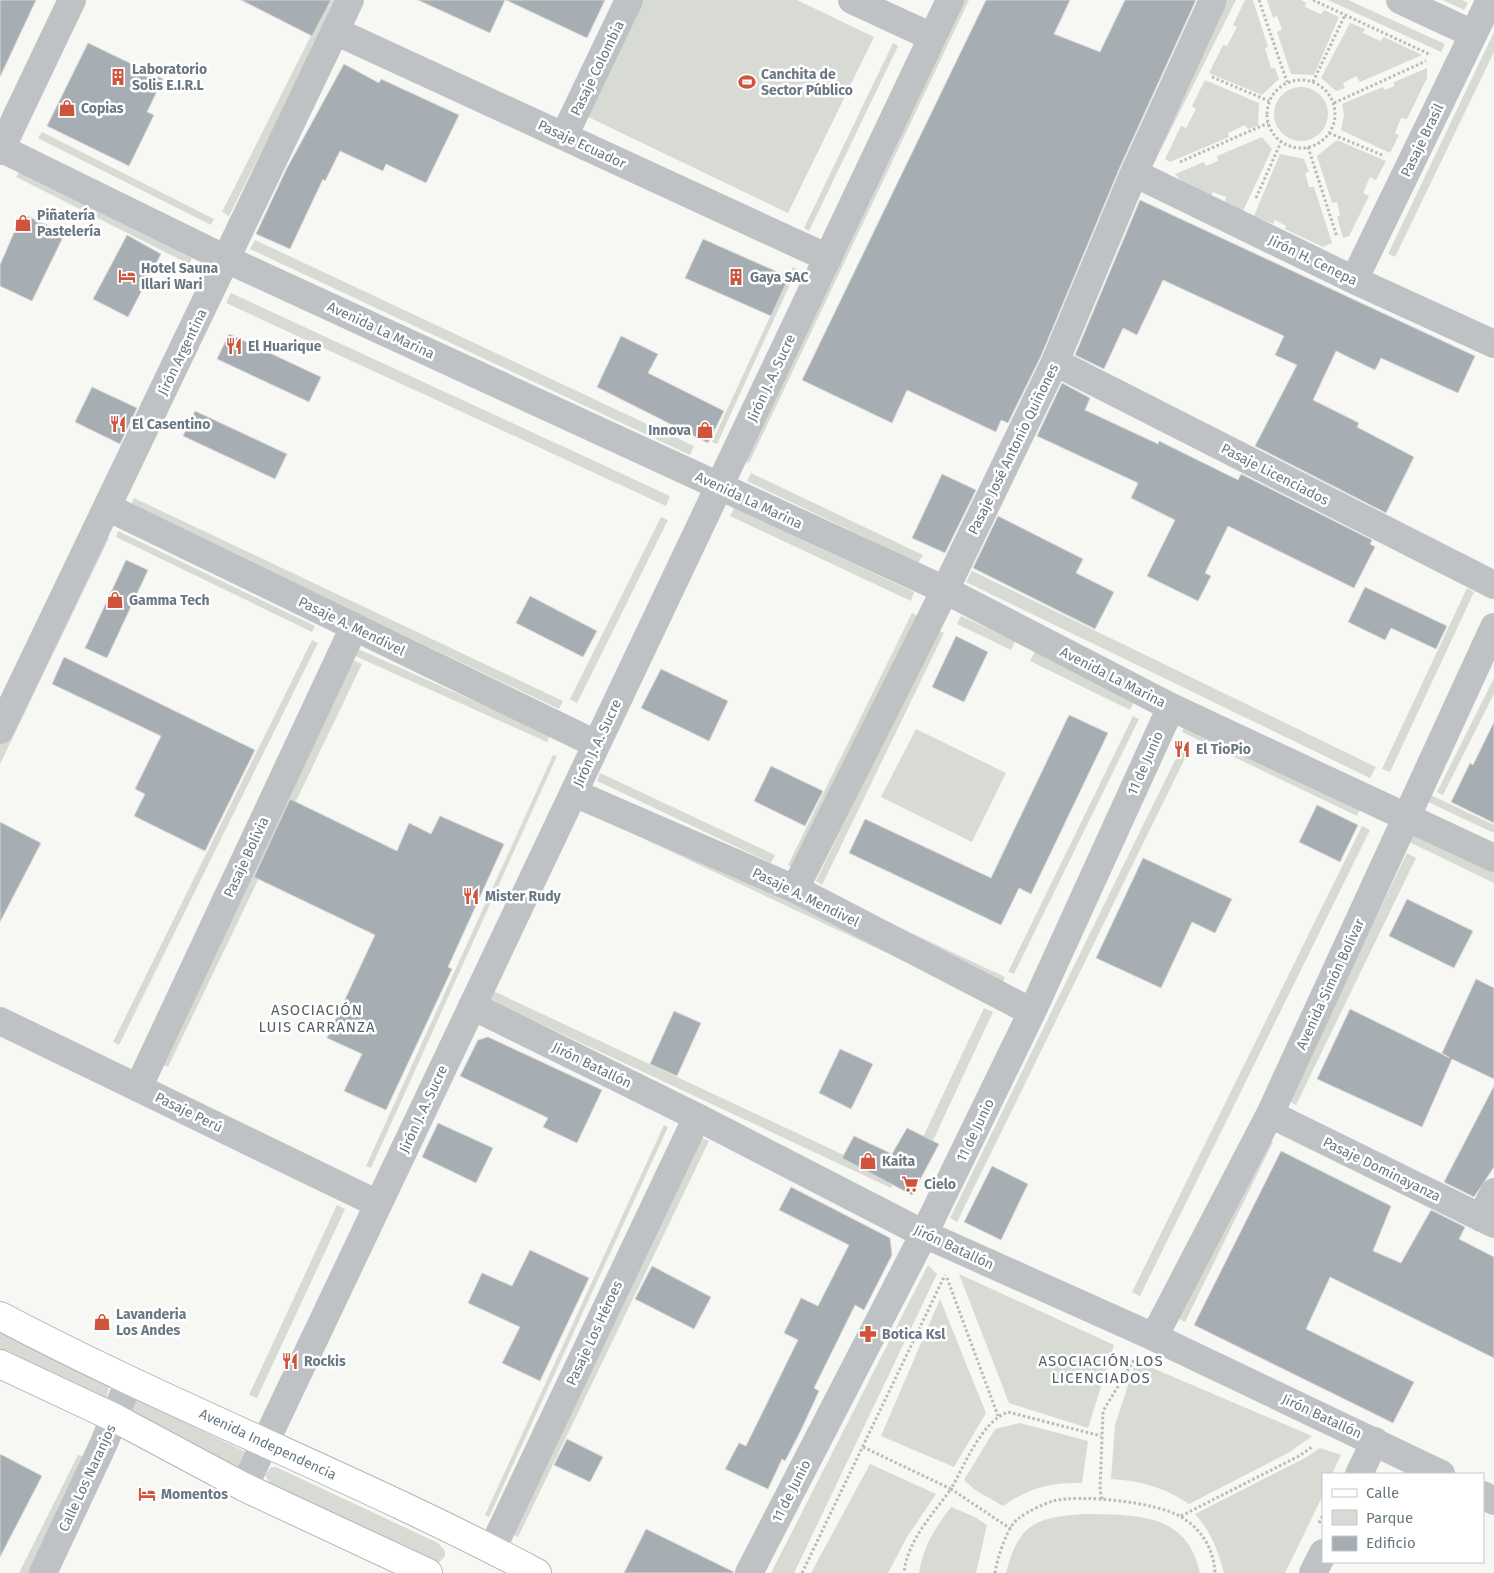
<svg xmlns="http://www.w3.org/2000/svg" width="1494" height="1573" font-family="'Fira Sans',sans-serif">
<rect width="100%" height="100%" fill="#f7f7f4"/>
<path fill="#d7dbd4" d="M329,0h9l-109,216 -7,-4z
M640,0h157l77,37 -86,176 -204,-98z
M955,0h14l-220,463 -12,-5z
M1228,0h8l-84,167 -5,-3z
M1245,0h8l15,47 -3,1 6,20h4l4,11 -17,16 -53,-22 14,-28 4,1 10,-19 -4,-2z
M1267,0h34l5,3 -1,4 16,7 3,-4 15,7 -25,58 -23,-1 -14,-42 5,-3 -5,-13 -4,2z
M1328,0h20l97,44 -4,8z
M1443,0h19l6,3 -4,7z
M1350,23l15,6 -2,4 17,8 4,-4 38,18 -62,27 -4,-6 -13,7 2,5 -9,3 -15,-13z
M1494,32v20l-99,205 -7,-3z
M893,43l5,3 -89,185 -5,-3z
M1427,68v10l-20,41 -6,-1 -6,15 4,2 -9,18 -49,-23 3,-15 -2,-11 41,-17 2,3 9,-4v-4z
M1205,80l54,23 -1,23 -10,3 -3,-4 -17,8 1,4 -59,25 -5,-3 16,-33 5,2 10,-19 -4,-3z
M1274 114a27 27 0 1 1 54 0a27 27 0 1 1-54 0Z
M42,132l172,87 -3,6 -173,-87z
M1262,137l10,12 -29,62 -18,-9 1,-5 -13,-5 -2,4 -27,-12 -9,-10 29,-12 2,4 12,-5 -1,-5z
M1337,140l49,21 -10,19 -6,-3 -7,16 6,3 -20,40 -6,2 -6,-21 3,-2 -3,-13 -5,1 -15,-47z
M1280,154l24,5 5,13 -4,1 4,14h5l18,56 -9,4 -38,-18 1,-3 -11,-6 -2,4 -19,-8z
M20,171l172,87 -3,6 -173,-87z
M255,240l439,206 -4,9 -440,-206z
M793,267l4,2 -80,175 -5,-2z
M231,293l439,203 -4,10 -440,-203z
M751,473l172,82 -5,8 -171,-82z
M134,498l429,203 -4,8 -428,-204z
M734,508l180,84 -3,9 -181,-85z
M661,517l7,3 -91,183 -7,-4z
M118,531l197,95 -3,6 -196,-95z
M101,534l8,4 -109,226v-19z
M972,571l404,196 -6,11 -404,-196z
M1467,588l7,4 -84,180 -8,-3z
M912,613l5,3 -124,252 -5,-3z
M961,616l54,25 -4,9 -54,-26z
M937,630l7,3 -122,252 -6,-4z
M312,640l6,3 -199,402 -6,-3z
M356,648l194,87 -3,7 -194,-87z
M1035,651l100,49 -5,10 -100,-49z
M353,660l9,4 -194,403 -9,-4z
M1494,678v16l-51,101 -6,-3z
M1133,716l6,3 -125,255 -6,-2z
M1188,720l174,84 -5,12 -175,-84z
M916,729l90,44 -34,69 -91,-45z
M1183,744l7,4 -233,474 -7,-4z
M553,755l4,1 -186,412 -5,-2z
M600,773l175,82 -4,8 -174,-82z
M1431,795l63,30v8l-66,-31z
M582,803l405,191 -2,5 -405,-190z
M1362,826l8,4 -230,466 -8,-4z
M1411,834l83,39v10l-87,-42z
M1407,853l9,5 -120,247 -9,-5z
M822,891l183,86 -3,7z
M489,989l406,190 -4,9 -406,-190z
M984,1008l9,4 -78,167 -10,-4z
M664,1125l4,2 -179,390 -4,-2z
M699,1136l10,5 -191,396 -10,-5z
M1264,1138l9,4 -88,180 -9,-5z
M337,1205l8,4 -88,189 -8,-3z
M928,1265l9,9 -143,299h-23z
M959,1274l155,71 -26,83 -79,-25z
M940,1299l46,114 -32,54 -73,-31z
M0,1332l109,54 -2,11 -3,3 -104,-47z
M1136,1361l176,75 -22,16 -101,52c-25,-17 -48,-23 -78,-25l4,-54z
M135,1398l111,54 -5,16h-5l-111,-54z
M1020,1423l68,18 -6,42c-33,-1 -52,5 -79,23l-28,-16 -11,-10 31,-51z
M1320,1448l21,7 -9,19h-9v21l-38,78h-61c-6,-23 -13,-41 -29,-59l110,-56z
M78,1455l5,1 -49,117h-15z
M870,1464l66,30 -29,43 -19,36h-77z
M271,1467h5l162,76 7,8v5l-7,7 -5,-1 -163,-78 -5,-9z
M951,1507l24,10 12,8 -11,48h-57c4,-26 16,-45 32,-66z
M1084,1514c52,1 103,-2 116,59h-194c13,-50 29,-55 78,-59z"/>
<path fill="#a6adb3" stroke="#d8d8d7" d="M0,0h36l-36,77z
M241,0h90l-19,36z
M418,0h87l-15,33z
M506,0h99l-18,38z
M986,0h84l-16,34 46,18 25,-52h71l-76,167 -79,189 -33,67 -7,-3 -5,12 -89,-42 -15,33 -90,-43z
M88,43l75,36 -16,33 7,3 -25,51 -82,-40z
M344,64l35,19 2,-4 78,36 -33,68 -40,-19 -3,7 -43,-20 -15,30 -2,-2 -33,70 -34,-15 31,-66z
M1140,200l335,156 -17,37 -77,-35 -6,12 -39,-19 -23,49 46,23 -2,4 57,30 -28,56 -131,-67 42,-81 -22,-10 9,-19 -121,-56 -26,55 -14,-7 -19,41 -29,-14z
M22,214l43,19 -33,68 -32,-15v-21z
M127,235l34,19 -33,63 -35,-18z
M703,239l86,38 -18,39 -86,-38z
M229,334l92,43 -12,25 -92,-43z
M621,336l37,18 -10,19 76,38 -16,32 -111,-56z
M1062,383l28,15 -5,12 73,34 1,-3 79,39 3,-6 131,66 -2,4 5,3 -21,41 -126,-62 -23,47 6,3 -13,25 -51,-25 28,-56 -44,-22 7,-15 -101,-47z
M92,387l45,21 -17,36 -45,-22z
M195,411l92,43 -12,25 -92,-43z
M942,474l34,16 -31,63 -33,-15z
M998,516l85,43 -7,14 38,19 -19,37 -122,-61z
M126,560l22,10 -41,88 -22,-10z
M1365,587l82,39 -11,23 -45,-21 -6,12 -37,-18z
M530,596l67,35 -14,26 -67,-34z
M956,636l32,16 -24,50 -32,-15z
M64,657l191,93 -50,101 -71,-35 11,-22 -10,-5 26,-53 -109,-52z
M661,669l67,32 -19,40 -68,-33z
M1069,715l39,18 -77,161 -12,-6 -18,37 -152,-72 16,-34 126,59z
M1494,722v101l-43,-21 19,-39 3,2z
M771,766l52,25 -18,35 -51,-25z
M290,799l107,52 12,-28 22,11 9,-18 64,28 -56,123 4,2 -66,141 -42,-19 18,-37 -35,-16 48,-103 -121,-58z
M1317,805l41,20 -18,37 -41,-20z
M0,822l41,21 -41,79z
M1143,858l89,41 -17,34 -23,-11 -31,66 -65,-30z
M1407,899l66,32 -19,37 -65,-32z
M1476,979l18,9v91l-42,-20 -30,68 -105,-48 33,-70 100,49 -8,-5z
M674,1011l27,12 -24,53 -27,-12z
M488,1037l114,53 -25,53 -34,-16 5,-9 -88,-42 18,-36z
M840,1049l33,15 -22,45 -32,-16z
M1494,1086v81l-20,30 -30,-15z
M438,1123l55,25 -17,35 -54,-26z
M907,1128l32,16 -27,51 -70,-37 12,-22 38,18z
M1281,1151l110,55 -18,45 28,12 30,-53 34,17 -6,12 35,18v101l-164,-81 -24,52 108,53 -21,41 -199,-98z
M992,1166l36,18 -27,56 -37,-18z
M791,1187l99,51 2,17 -28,55 -9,-5 -41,83 5,3 -18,39 -16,31 -3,-2 -14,30 -43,-20 14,-26 7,3 52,-106 -14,-7 17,-35 17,8 31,-61 -70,-35z
M530,1250l59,28 -49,103 -38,-18 18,-36 -52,-24 14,-30 30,13z
M652,1266l59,31 -17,32 -59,-30z
M567,1439l36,18 -13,25 -36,-17z
M0,1454l42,22 -42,81z
M646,1529l88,43 -1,1h-109z"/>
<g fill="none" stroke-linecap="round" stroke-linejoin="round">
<g stroke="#b1b6ba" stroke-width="30">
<path id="secondary" d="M0,1316c176,93 362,164 537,257
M0,1364l115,54 129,69 184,86"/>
</g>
<path stroke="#b8bbbd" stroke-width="3" stroke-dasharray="2.5 2.5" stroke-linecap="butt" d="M1259,0l28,82
M1313,0l118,55
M1212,77l57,24
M1267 114a34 34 0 1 1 68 0a34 34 0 1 1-68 0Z
M1313,82l32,-67
M1334,103l92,-42
M1329,133l53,22
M1308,147l29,90
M1180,162l88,-39
M1256,198l25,-56
M947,1278l51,138
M863,1447l88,42c-18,25 -44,52 -47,84
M1102,1499l-2,-9 3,-79 31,-51
M1181,1516l118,-60 13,-9
M1319,1523l4,-8
M1011,1529l-60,-40c13,-23 31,-68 57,-77l93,24
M802,1573l143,-298
M995,1573c2,-14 12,-47 24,-55 8,-6 24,-14 34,-17 28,-7 104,1 128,16 21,12 33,33 34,56"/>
<path stroke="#bec2c5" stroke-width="28" d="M852,0l80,37
M1400,0l73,34
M335,31l493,227
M564,136l65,-136
M0,148l226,111 719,331 226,117 323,151
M0,151l72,-151
M1134,173l220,107 140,64
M1354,280l136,-280
M1055,362l439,223
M107,507l489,237
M0,730l350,-730
M574,793l221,96 237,123
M795,889l150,-299 110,-228 79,-189 79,-173
M472,1006l225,111 227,117 230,103 287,137
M0,1021l378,183
M138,1088l216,-461
M1270,1114l224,110
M1481,1218l13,-26
M1154,1337l116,-223 224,-487
M1359,1474l16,-33
M244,1487l706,-1487
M1483,1495l11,6
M492,1549l205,-432
M43,1573l61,-130 25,-62
M749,1573l175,-339 108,-222 139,-305
M1313,1573l10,-20"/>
<use href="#secondary" stroke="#fff" stroke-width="28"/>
</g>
<defs>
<g id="building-bare" transform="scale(1.35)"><path d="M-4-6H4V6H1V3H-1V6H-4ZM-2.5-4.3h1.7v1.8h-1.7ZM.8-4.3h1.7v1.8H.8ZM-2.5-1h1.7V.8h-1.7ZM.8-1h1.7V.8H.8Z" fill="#ce553c" stroke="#fff" stroke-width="2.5" paint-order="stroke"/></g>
<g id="stadium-bare" transform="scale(1.35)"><path d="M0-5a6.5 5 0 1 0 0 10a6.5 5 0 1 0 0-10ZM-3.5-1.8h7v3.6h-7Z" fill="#ce553c" stroke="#fff" stroke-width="2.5" paint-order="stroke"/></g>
<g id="shop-bare" transform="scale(1.35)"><path d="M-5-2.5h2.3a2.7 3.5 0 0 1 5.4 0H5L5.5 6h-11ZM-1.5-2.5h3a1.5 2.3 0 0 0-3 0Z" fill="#ce553c" stroke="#fff" stroke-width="2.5" paint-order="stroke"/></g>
<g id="hotel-bare" transform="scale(1.35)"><path d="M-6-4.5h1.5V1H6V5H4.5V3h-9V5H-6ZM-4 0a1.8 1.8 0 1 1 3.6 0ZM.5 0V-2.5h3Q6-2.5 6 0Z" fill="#ce553c" stroke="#fff" stroke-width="2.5" paint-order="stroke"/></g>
<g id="restaurant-bare" transform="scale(1.35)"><path d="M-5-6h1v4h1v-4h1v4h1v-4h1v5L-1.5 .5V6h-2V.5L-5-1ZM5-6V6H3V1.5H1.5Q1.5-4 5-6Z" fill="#ce553c" stroke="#fff" stroke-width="2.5" paint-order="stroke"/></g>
<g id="supermarket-bare" transform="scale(1.35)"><path d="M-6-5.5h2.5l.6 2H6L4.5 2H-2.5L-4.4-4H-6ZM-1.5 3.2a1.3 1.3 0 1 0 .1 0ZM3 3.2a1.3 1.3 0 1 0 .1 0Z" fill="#ce553c" stroke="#fff" stroke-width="2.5" paint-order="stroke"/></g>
<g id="pharmacy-bare" transform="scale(1.35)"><path d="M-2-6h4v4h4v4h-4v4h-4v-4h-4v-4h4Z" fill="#ce553c" stroke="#fff" stroke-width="2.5" paint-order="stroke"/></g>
</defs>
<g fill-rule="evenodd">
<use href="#building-bare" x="118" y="77"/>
<use href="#stadium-bare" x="747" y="82"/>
<use href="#shop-bare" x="67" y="108"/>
<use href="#shop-bare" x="23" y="223"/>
<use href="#hotel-bare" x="127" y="276"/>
<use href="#building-bare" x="736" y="277"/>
<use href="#restaurant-bare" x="234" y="346"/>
<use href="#restaurant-bare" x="118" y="424"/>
<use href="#shop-bare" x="705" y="430"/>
<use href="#shop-bare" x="115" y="600"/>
<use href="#restaurant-bare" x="1182" y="749"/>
<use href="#restaurant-bare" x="471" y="896"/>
<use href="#shop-bare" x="868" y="1161"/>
<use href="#supermarket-bare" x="910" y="1184"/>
<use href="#shop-bare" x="102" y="1322"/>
<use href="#pharmacy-bare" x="868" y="1334"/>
<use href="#restaurant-bare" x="290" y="1361"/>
<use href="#hotel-bare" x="147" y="1494"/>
</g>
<g text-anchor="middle" stroke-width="5" stroke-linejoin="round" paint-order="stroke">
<g font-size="14" fill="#697882" stroke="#fff">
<text transform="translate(597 68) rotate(-64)" y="5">Pasaje Colombia</text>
<text transform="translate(1422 140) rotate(-64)" y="5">Pasaje Brasil</text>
<text transform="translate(582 144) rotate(25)" y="5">Pasaje Ecuador</text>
<text transform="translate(1313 260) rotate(26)" y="5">Jirón H. Cenepa</text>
<text transform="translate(381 330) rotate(25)" y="5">Avenida La Marina</text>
<text transform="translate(182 352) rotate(-64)" y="5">Jirón Argentina</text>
<text transform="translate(771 378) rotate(-65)" y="5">Jirón J. A. Sucre</text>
<text transform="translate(1013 449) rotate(-64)" y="5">Pasaje José Antonio Quiñones</text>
<text transform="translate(1275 474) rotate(27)" y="5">Pasaje Licenciados</text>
<text transform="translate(749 500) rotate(25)" y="5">Avenida La Marina</text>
<text transform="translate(352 626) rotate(26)" y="5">Pasaje A. Mendivel</text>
<text transform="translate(1113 677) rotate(27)" y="5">Avenida La Marina</text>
<text transform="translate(597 743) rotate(-65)" y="5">Jirón J. A. Sucre</text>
<text transform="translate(1145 763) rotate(-66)" y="5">11 de Junio</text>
<text transform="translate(246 857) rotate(-65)" y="5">Pasaje Bolivia</text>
<text transform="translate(806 897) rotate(26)" y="5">Pasaje A. Mendivel</text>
<text transform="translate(1330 984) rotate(-65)" y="5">Avenida Simón Bolívar</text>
<text transform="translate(592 1065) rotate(26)" y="5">Jirón Batallón</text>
<text transform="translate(423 1109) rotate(-65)" y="5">Jirón J. A. Sucre</text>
<text transform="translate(189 1112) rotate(26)" y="5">Pasaje Perú</text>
<text transform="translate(975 1130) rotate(-64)" y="5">11 de Junio</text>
<text transform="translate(1382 1169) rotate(26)" y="5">Pasaje Dominayanza</text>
<text transform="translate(954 1247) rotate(25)" y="5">Jirón Batallón</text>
<text transform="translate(594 1333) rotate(-65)" y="5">Pasaje Los Héroes</text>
<text transform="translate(1322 1416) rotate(25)" y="5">Jirón Batallón</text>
<text transform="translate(268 1444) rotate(25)" y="5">Avenida Independencia</text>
<text transform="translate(87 1478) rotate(-65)" y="5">Calle Los Naranjos</text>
<text transform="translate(791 1491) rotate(-63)" y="5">11 de Junio</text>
</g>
<g font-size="14" font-weight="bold" fill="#697882" stroke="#fff" text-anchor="start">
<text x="132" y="74">Laboratorio<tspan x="132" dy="16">Solis E.I.R.L</tspan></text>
<text x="761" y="79">Canchita de<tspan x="761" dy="16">Sector Público</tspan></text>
<text x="81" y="113">Copias</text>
<text x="37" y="220">Piñatería<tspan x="37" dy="16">Pastelería</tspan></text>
<text x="141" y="273">Hotel Sauna<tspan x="141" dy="16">Illari Wari</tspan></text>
<text x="750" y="282">Gaya SAC</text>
<text x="248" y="351">El Huarique</text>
<text x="132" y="429">El Casentino</text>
<text x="691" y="435" text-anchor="end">Innova</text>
<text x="129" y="605">Gamma Tech</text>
<text x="1196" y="754">El TioPio</text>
<text x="485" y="901">Mister Rudy</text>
<text x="882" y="1166">Kaita</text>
<text x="924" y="1189">Cielo</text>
<text x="116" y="1319">Lavanderia<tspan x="116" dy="16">Los Andes</tspan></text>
<text x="882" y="1339">Botica Ksl</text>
<text x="304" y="1366">Rockis</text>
<text x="161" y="1499">Momentos</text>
</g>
<g font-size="15" letter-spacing="1" fill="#566168" stroke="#fff">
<text x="317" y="1015">ASOCIACIÓN<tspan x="317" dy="17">LUIS CARRANZA</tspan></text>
<text x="1101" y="1366">ASOCIACIÓN LOS<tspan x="1101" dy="17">LICENCIADOS</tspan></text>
</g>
</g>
<rect x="1322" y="1473" width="162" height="90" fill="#ffffff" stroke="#c3c9cd"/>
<rect x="1332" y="1489" width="25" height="8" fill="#ffffff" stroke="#c3c9cd"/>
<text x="1366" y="1498" font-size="15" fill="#697882">Calle</text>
<rect x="1332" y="1510" width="25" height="15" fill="#d7dbd4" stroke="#c3c9cd"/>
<text x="1366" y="1523" font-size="15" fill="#697882">Parque</text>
<rect x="1332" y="1536" width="25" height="15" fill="#a6adb3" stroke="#c3c9cd"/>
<text x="1366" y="1548" font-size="15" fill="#697882">Edificio</text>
</svg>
